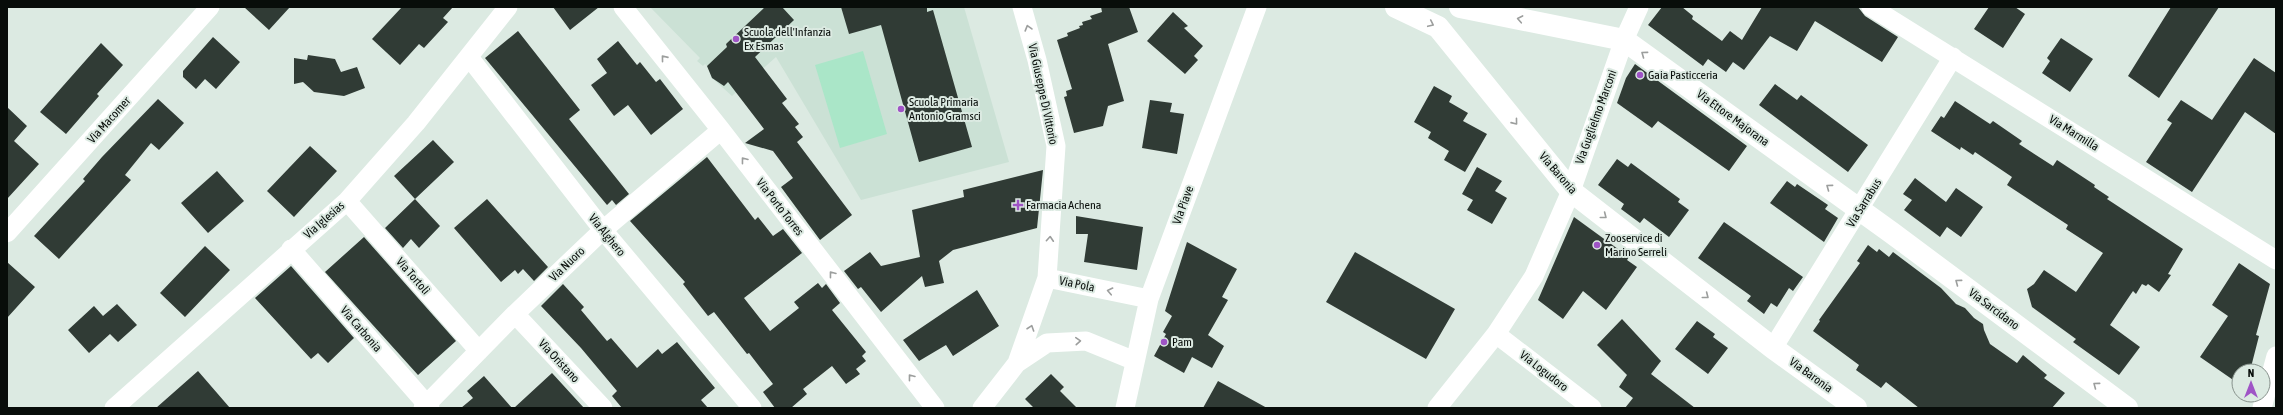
<svg xmlns="http://www.w3.org/2000/svg" width="2283" height="415" font-family="'Asap Condensed',sans-serif">
<rect width="100%" height="100%" fill="#dceae2"/>
<path fill="#cbe1d5" d="M650,7h314l45,155 -148,38 -85,-143 -44,39 -20,-18 -5,-12 -2,-2 -2,2 -6,-5 3,-3z"/>
<path fill="#aae6c8" d="M863,51l24,83 -47,14 -25,-83z"/>
<path fill="#303b35" d="M244,7h46l-21,23z
M402,7h51l-10,11 5,4 -24,26 -5,-4 -19,21 -28,-26z
M553,7h46l-29,23z
M765,7h17l12,13 -39,37 32,42 -5,4 17,21 -4,3 8,10 -6,5 55,73 -32,25 -39,-53 12,-9 -20,-27 -28,-8 19,-14 -36,-47 -4,4 -12,-8 -5,-12 20,-19 -1,-3z
M841,7h86v5l6,-2 39,137 -53,15 -38,-137 -32,9z
M1101,7h28l9,25 -30,12 16,57 -16,5 -5,20 -29,7 -10,-36 3,-1 -1,-5 6,-2 -15,-49 11,-4 -1,-3 13,-5 -1,-2 4,-1 -1,-3 10,-3 -2,-3 12,-4z
M1662,7h20l11,9 -1,3 30,22 8,-10 12,9 20,-33h96l7,9 33,21 -16,25 -67,-41 -18,30 -27,-15 -26,34 -11,-8 -7,10 -18,-13 -5,7 -55,-41z
M1989,7h26l10,7 -22,34 -29,-19z
M2171,7h48l-60,91 -31,-22z
M1173,12l15,14 -4,2 19,18 -9,10 4,4 -13,14 -38,-33z
M518,31l62,79 -11,9 60,75 -13,11 -4,-5 -5,5 -122,-147z
M213,37l27,25 -24,27 -11,-10 -9,10 -13,-12v-6z
M2061,38l32,21 -23,33 -28,-19 8,-12 -3,-3z
M618,41l19,24 3,-3 16,20 4,-3 23,30 -32,26 -23,-30 -14,11 -23,-31 16,-12 -10,-14z
M101,43l22,22 -26,29 2,2 -33,38 -26,-22z
M308,55l27,4 6,13 16,-5 8,21 -21,8 -30,-4 -11,-10 -9,2v-26l13,2z
M2254,58l22,15v61l-31,-22 -53,80 -46,-30 26,-39 -5,-3 14,-20 31,20z
M1635,64l112,82 -18,25 -71,-50 -6,7 -35,-25 9,-25z
M1775,84l22,16 4,-5 67,50 -20,27 -89,-67z
M1434,86l18,10 -3,6 19,11 -5,8 24,13 -22,38 -21,-12 5,-9 -21,-13 3,-6 -17,-10z
M158,99l26,24 -25,27 -8,-7 -26,32 6,5 -72,79 -25,-23 51,-55 -2,-2 19,-22z
M1150,100l22,3 -2,9 14,2 -7,40 -35,-6z
M1955,101l35,23 3,-3 29,20 -3,3 34,22 4,-6 38,25 -1,2 15,10 -2,2 76,50 -15,25 3,1 -12,17 -11,-8 -2,2 -4,-2 -6,10 -3,-3 -23,34 30,22 -21,28 -46,-33 3,-3 -44,-32 -5,-18 7,-5 10,-14 32,22 27,-39 -37,-24 2,-4 -61,-40 5,-8 -37,-25 -2,3 -12,-8 -1,3 -29,-19 10,-15 3,2z
M7,107l20,19 -13,15 25,23 -32,35z
M433,140l21,22 -39,37 -21,-23z
M310,146l27,25 -43,46 -27,-26z
M707,157l48,63 3,-3 15,19 10,-7 19,24 -58,45 26,33 29,-23 -5,-6 24,-19 4,5 4,-4 14,19 -8,7 34,42 -4,4 4,5 -10,8 4,5 -14,10 -14,-18 -29,23 4,5 -16,14h-16l-12,-16 10,-8 -24,-31 -2,1 -33,-42 -6,4 -25,-32 2,-2 -55,-61z
M1617,159l11,8 3,-4 49,36 -2,3 11,8 -20,27 -25,-19 -4,5 -19,-14 3,-5 -26,-19z
M1477,167l25,14 -7,10 12,7 -15,26 -25,-14 6,-10 -11,-6z
M1043,170l-6,58 -84,22 -14,11 5,22 -19,4 -3,-11 -41,36 -20,-25 -3,2 -14,-18 26,-19 11,14 39,-9 -8,-47 52,-13 -1,-7z
M217,171l27,30 -36,32 -27,-30z
M1915,178l31,24 10,-14 27,19 -22,30 -14,-10 -7,10 -36,-27 8,-10 -9,-6z
M1787,181l8,6 2,-3 31,21 -3,4 13,9 -14,24 -54,-39z
M415,199l25,27 -21,22 -8,-9 -8,9 -18,-20z
M487,199l61,68 -14,14 -11,-12 -5,5 -3,-4 -14,12 -47,-54z
M1076,216l67,11 -6,43 -53,-8 4,-28h-12z
M1574,217l55,40 -2,3 10,7 -31,43 -23,-19 -20,28 -25,-19z
M1724,222l79,55 -10,14 -4,-3 -12,19 -6,-4 -7,11 -17,-13 4,-5 -53,-38z
M364,237l92,104 -38,34 -93,-103z
M1187,242l50,27 -15,28 6,3 -20,35 16,11 -12,22 -20,-11 -8,16 -30,-17 12,-22 -3,-2 9,-16 -7,-5z
M1868,245l9,7 2,-3 10,8 4,-5 48,36 15,16 9,4 9,10 9,6 1,6 6,14 27,19 6,-8 24,20 -3,3 21,15 -13,15h-133l-33,-26 -5,6 -25,-18 3,-5 -46,-34 7,-10 -1,-1 41,-57 -3,-2z
M205,246l25,24 -45,47 -25,-24z
M1355,252l100,57 -29,50 -100,-57z
M7,262l28,25 -28,31z
M2239,263l31,21 -14,51 3,1 -9,35h-11v13l-39,-27 28,-41 -16,-11z
M291,266l63,72 -26,25 -10,-10 -7,6 -56,-61z
M563,284l21,23 -3,3 26,31 4,-3 26,30 21,-19 4,5 15,-12 38,46 -14,12 7,8h-86l-10,-12 5,-5 -36,-43 -40,-42z
M977,290l22,36 -46,30 -7,-11 -27,16 -16,-21z
M117,304l20,21 -19,17 -8,-8 -21,19 -21,-23 26,-24 9,10z
M1622,319l39,42 -10,13 44,34h-70l8,-10 -14,-11 8,-12 -30,-30z
M1697,321l18,13 -2,3 15,11 -20,26 -33,-25z
M198,371l32,37h-74z
M552,373l32,35h-70z
M1051,374l13,13 -4,4 17,17h-43l-9,-9z
M484,376l28,32h-51l12,-10 -6,-7z
M1218,381l49,27h-64z"/>
<g fill="none" stroke-linecap="round" stroke-linejoin="round">
<path stroke="#fff" stroke-width="19" d="M623,7l98,123 214,278
M1871,7l405,253
M469,57l134,173 149,178
M347,201l132,150
M7,233l203,-226
M291,249l139,159
M1047,278l102,21
M515,314l88,94
M1496,334l96,74
M1773,348l180,-291
M1017,363l30,-20 39,-2 49,20
M114,408l233,-207 69,-78 92,-116
M423,408l92,-94 88,-84 118,-100
M982,408l35,-45 30,-85 9,-132 -19,-86 -15,-53
M1125,408l24,-109 108,-292
M1437,408l59,-74 38,-58 37,-85 53,-151 15,-33
M2262,408l14,-52"/>
<path stroke="#fff" stroke-width="22" d="M1396,7l42,20 133,164 202,157 83,60
M1460,7l164,33 268,193 235,175"/>
</g>
<defs><path id="oneway-chevron" d="M-2-3.5L2.5 0L-2 3.5" fill="none" stroke-width="1.6" stroke-linecap="round" stroke-linejoin="round"/></defs>
<g stroke="#9c9e9d">
<use href="#oneway-chevron" transform="translate(1520 19) rotate(-169)"/>
<use href="#oneway-chevron" transform="translate(1431 24) rotate(25)"/>
<use href="#oneway-chevron" transform="translate(1028 28) rotate(-106)"/>
<use href="#oneway-chevron" transform="translate(1644 54) rotate(-144)"/>
<use href="#oneway-chevron" transform="translate(664 58) rotate(-129)"/>
<use href="#oneway-chevron" transform="translate(1515 122) rotate(51)"/>
<use href="#oneway-chevron" transform="translate(744 160) rotate(-128)"/>
<use href="#oneway-chevron" transform="translate(1829 187) rotate(-144)"/>
<use href="#oneway-chevron" transform="translate(1604 216) rotate(38)"/>
<use href="#oneway-chevron" transform="translate(1050 239) rotate(-86)"/>
<use href="#oneway-chevron" transform="translate(832 274) rotate(-128)"/>
<use href="#oneway-chevron" transform="translate(1958 282) rotate(-143)"/>
<use href="#oneway-chevron" transform="translate(1110 291) rotate(-168)"/>
<use href="#oneway-chevron" transform="translate(1706 296) rotate(38)"/>
<use href="#oneway-chevron" transform="translate(1031 328) rotate(-71)"/>
<use href="#oneway-chevron" transform="translate(1078 341) rotate(-4)"/>
<use href="#oneway-chevron" transform="translate(911 377) rotate(-128)"/>
<use href="#oneway-chevron" transform="translate(2096 385) rotate(-143)"/>
</g>
<g fill="#9f54c6" stroke="#dceae2" stroke-width="1.5">
<circle cx="736" cy="39" r="4"/>
<circle cx="1640" cy="75" r="4"/>
<circle cx="901" cy="109" r="4"/>
<path d="M1016 199h4v4h4v4h-4v4h-4v-4h-4v-4h4z"/>
<circle cx="1597" cy="245" r="4"/>
<circle cx="1164" cy="342" r="4"/>
</g>
<g text-anchor="middle" stroke-width="4" stroke-linejoin="round" paint-order="stroke">
<g font-size="12" fill="#080d0a" stroke="#dceae2" text-anchor="start">
<text x="744" y="36">Scuola dell'Infanzia<tspan x="744" dy="14">Ex Esmas</tspan></text>
<text x="1648" y="79">Gaia Pasticceria</text>
<text x="909" y="106">Scuola Primaria<tspan x="909" dy="14">Antonio Gramsci</tspan></text>
<text x="1026" y="209">Farmacia Achena</text>
<text x="1605" y="242">Zooservice di<tspan x="1605" dy="14">Marino Serreli</tspan></text>
<text x="1172" y="346">Pam</text>
</g>
<g font-size="12" fill="#080d0a" stroke="#dceae2">
<text transform="translate(1043 94) rotate(78)" y="4">Via Giuseppe Di Vittorio</text>
<text transform="translate(1596 117) rotate(-70)" y="4">Via Guglielmo Marconi</text>
<text transform="translate(1733 118) rotate(36)" y="4">Via Ettore Majorana</text>
<text transform="translate(109 120) rotate(-48)" y="4">Via Macomer</text>
<text transform="translate(2074 133) rotate(32)" y="4">Via Marmilla</text>
<text transform="translate(1558 173) rotate(49)" y="4">Via Baronia</text>
<text transform="translate(1864 203) rotate(-58)" y="4">Via Sarrabus</text>
<text transform="translate(1183 205) rotate(-70)" y="4">Via Piave</text>
<text transform="translate(780 207) rotate(52)" y="4">Via Porto Torres</text>
<text transform="translate(324 220) rotate(-41)" y="4">Via Iglesias</text>
<text transform="translate(607 235) rotate(51)" y="4">Via Alghero</text>
<text transform="translate(567 264) rotate(-44)" y="4">Via Nuoro</text>
<text transform="translate(413 276) rotate(49)" y="4">Via Tortolì</text>
<text transform="translate(1077 284) rotate(12)" y="4">Via Pola</text>
<text transform="translate(1994 309) rotate(37)" y="4">Via Sarcidano</text>
<text transform="translate(361 329) rotate(49)" y="4">Via Carbonia</text>
<text transform="translate(559 361) rotate(47)" y="4">Via Oristano</text>
<text transform="translate(1544 371) rotate(38)" y="4">Via Logudoro</text>
<text transform="translate(1811 375) rotate(36)" y="4">Via Baronia</text>
</g>
</g>
<rect width="2283" height="415" fill="none" stroke="#080d0a" stroke-width="16"/>
<g transform="translate(2251 383)"><circle r="19" fill="#dceae2" stroke="#87928c"/>
<path d="M0-3L7 15L0 10L-7 15Z" fill="#9f54c6"/>
<text y="-6" font-size="11" font-weight="bold" text-anchor="middle" fill="#080d0a">N</text>
</g>
</svg>
